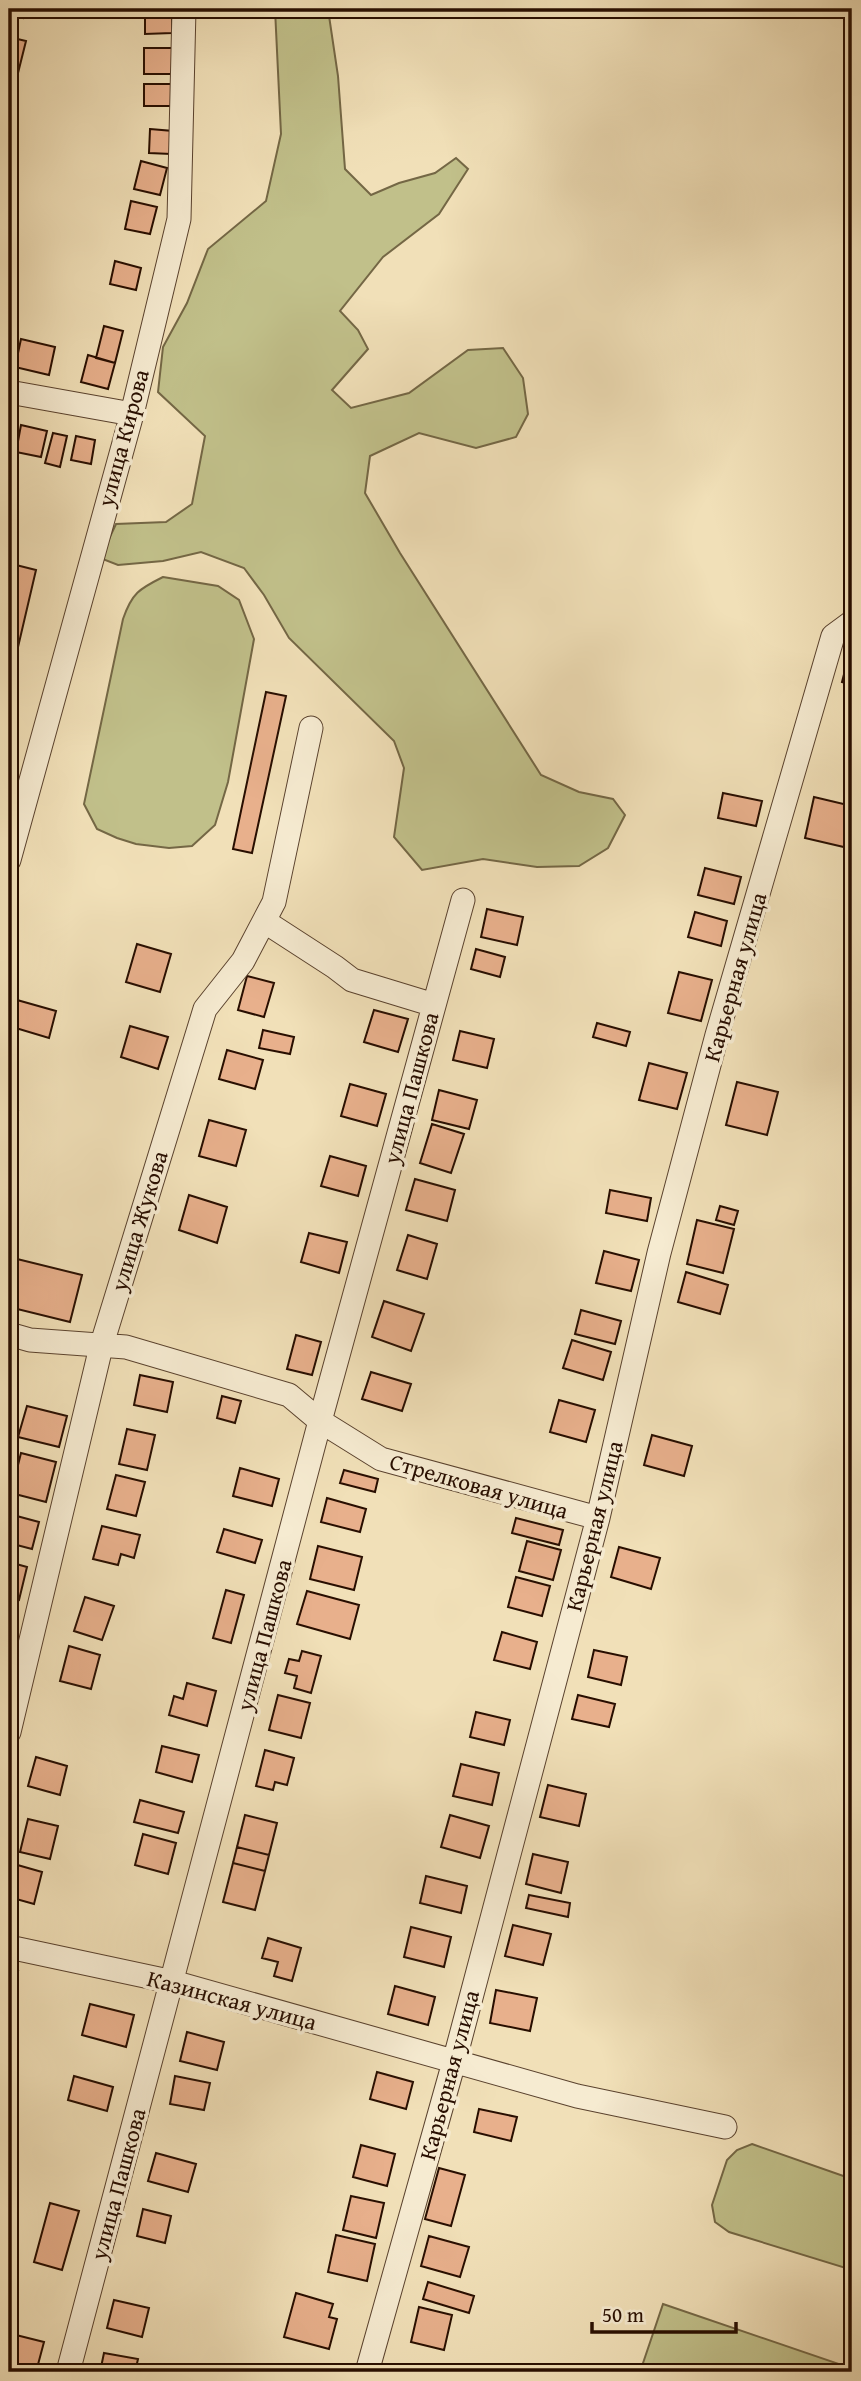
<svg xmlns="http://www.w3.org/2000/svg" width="861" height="2381" font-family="'Gentium Book Plus',serif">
<rect width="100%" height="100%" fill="#f1e0b8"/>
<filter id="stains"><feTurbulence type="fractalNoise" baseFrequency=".00286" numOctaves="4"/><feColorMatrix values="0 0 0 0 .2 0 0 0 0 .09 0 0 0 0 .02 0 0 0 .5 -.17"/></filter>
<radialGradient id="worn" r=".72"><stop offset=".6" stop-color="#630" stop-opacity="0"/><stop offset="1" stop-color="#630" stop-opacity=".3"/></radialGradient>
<path fill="#c1c08a" stroke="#746745" stroke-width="2" d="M275,9h53l10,67 7,93 26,26 28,-12 36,-10 21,-15 12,11 -29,45 -56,43 -43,54 18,19 10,19 -36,41 19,18 58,-15 59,-43 35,-2 20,30 5,36 -12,23 -40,11 -57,-15 -49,23 -5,37 35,60 141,222 38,17 34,7 12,16 -17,33 -29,18 -42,1 -54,-8 -61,11 -28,-33 10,-69 -10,-27 -105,-103 -25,-43 -20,-27 -43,-16 -38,9 -45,4 -18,-7 16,-34 50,-2 26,-18 13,-68 -47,-44 5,-45 24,-44 21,-54 58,-48 15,-67z
M163,577l55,9 21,14 15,39 -26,143 -13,43 -23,21 -23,2 -33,-4 -19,-6 -20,-9 -13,-25 39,-185c9,-26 16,-30 40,-42z
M752,2144l100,35v91l-123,-38 -14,-10 -3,-17 15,-45 10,-10z
M663,2304l176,60 -3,8h-196z"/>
<path fill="#e8b08c" stroke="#280e00" stroke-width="2" d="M9,9h16l-2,9 -14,-3z
M172,14v19l-27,1v-19z
M9,37l17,4 -9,36 -8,-2z
M144,48h30v26h-30z
M144,84h28v22h-28z
M9,91l6,2 -6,26z
M150,129l23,2 -2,23 -22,-1z
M141,161l26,7 -7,27 -26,-6z
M131,201l26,6 -7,27 -25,-5z
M115,261l26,7 -5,22 -26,-6z
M104,326l19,5 -8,32 -19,-5z
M21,339l34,8 -6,28 -34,-8z
M88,355l27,8 -7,26 -27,-7z
M21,425l26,6 -6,26 -25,-5z
M53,433l14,3 -7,31 -15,-4z
M76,436l19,4 -4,24 -20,-4z
M12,564l24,6 -21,90 -6,-2v-81z
M851,647h1v38l-10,-3z
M266,692l20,4 -34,157 -19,-4z
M723,793l39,8 -6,25 -38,-8z
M814,797l38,9v22l-4,20 -43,-10z
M705,868l36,9 -7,27 -36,-9z
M487,909l36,8 -6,28 -36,-8z
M695,912l32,9 -6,25 -33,-9z
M137,944l34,10 -11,38 -34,-10z
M476,949l29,8 -5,20 -29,-8z
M679,972l33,8 -11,41 -33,-8z
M247,976l27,7 -10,34 -26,-7z
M10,998l46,13 -7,27 -40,-12z
M374,1010l34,9 -10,33 -34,-10z
M597,1023l33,9 -4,14 -33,-9z
M130,1026l38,11 -10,32 -37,-12z
M263,1030l31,7 -4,17 -31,-6z
M460,1031l34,8 -7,29 -34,-8z
M227,1050l36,10 -8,29 -36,-10z
M649,1063l38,10 -10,36 -38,-9z
M737,1082l41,10 -11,43 -41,-10z
M350,1084l36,10 -9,32 -36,-10z
M439,1090l38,10 -8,29 -37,-9z
M9,1108l9,3 -9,36z
M209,1120l37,10 -10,36 -37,-10z
M432,1124l32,10 -13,39 -31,-10z
M330,1156l36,10 -8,30 -37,-10z
M415,1179l40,11 -8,31 -41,-11z
M610,1190l41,8 -4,23 -41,-8z
M189,1195l38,12 -10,36 -38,-13z
M720,1206l18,5 -4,14 -18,-5z
M697,1220l37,9 -11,44 -36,-9z
M309,1233l38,9 -8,31 -38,-11z
M408,1235l29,9 -10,35 -30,-9z
M604,1251l35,9 -8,31 -35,-8z
M9,1257l73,18 -12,47 -61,-15z
M686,1272l42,13 -8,29 -42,-12z
M384,1301l40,13 -13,37 -39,-14z
M581,1310l40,11 -6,23 -40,-10z
M296,1335l25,7 -9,33 -25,-6z
M572,1340l39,12 -8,28 -40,-12z
M371,1372l40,12 -9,27 -40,-12z
M140,1375l33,7 -6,30 -33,-7z
M222,1396l19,5 -6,22 -18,-5z
M559,1400l36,10 -9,32 -36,-10z
M27,1406l40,10 -8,31 -41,-10z
M127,1429l28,6 -8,35 -28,-6z
M652,1435l40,11 -8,30 -40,-11z
M21,1453l35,9 -10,40 -35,-9z
M240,1468l39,11 -7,27 -39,-10z
M344,1470l34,9 -3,13 -35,-9z
M116,1475l29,7 -9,34 -29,-7z
M327,1498l39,11 -6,23 -39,-10z
M13,1515l26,7 -7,27 -23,-6z
M516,1518l47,12 -4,15 -47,-12z
M102,1526l38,9 -6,23 -13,-4 -3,11 -25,-6z
M224,1529l38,11 -7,23 -38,-11z
M527,1541l34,9 -8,30 -34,-9z
M318,1546l44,11 -8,33 -44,-11z
M619,1547l41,11 -9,31 -40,-12z
M9,1562l18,5 -8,33 -10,-3z
M516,1577l34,9 -8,30 -34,-9z
M226,1590l18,5 -13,48 -18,-5z
M307,1591l52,14 -9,34 -53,-15z
M85,1597l29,9 -12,34 -28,-9z
M502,1632l35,10 -7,27 -36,-9z
M69,1646l31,9 -9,34 -31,-8z
M594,1650l33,7 -6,28 -33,-8z
M302,1651l19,5 -10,37 -17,-5 3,-12 -12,-3 4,-14 10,2z
M187,1683l29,8 -9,35 -38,-11 5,-19 9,3z
M278,1695l32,8 -9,35 -32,-8z
M578,1695l37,9 -6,23 -37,-8z
M476,1712l34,8 -6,25 -34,-8z
M162,1746l37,9 -7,27 -36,-10z
M265,1750l29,8 -7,27 -12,-3 -2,8 -17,-4z
M36,1757l31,9 -7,29 -32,-9z
M461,1764l38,9 -7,32 -39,-9z
M548,1785l38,9 -7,32 -39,-9z
M140,1800l44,12 -6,21 -44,-11z
M245,1815l32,8 -8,32 -32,-8z
M450,1815l39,11 -9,32 -39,-11z
M28,1819l30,7 -8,33 -30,-7z
M143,1834l33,9 -8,31 -33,-9z
M237,1847l32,8 -4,16 -32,-8z
M533,1854l35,8 -7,31 -35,-9z
M233,1863l32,8 -10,39 -32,-8z
M14,1864l28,8 -8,32 -25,-7v-14z
M426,1876l41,10 -6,27 -41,-10z
M529,1895l41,8 -2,14 -42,-9z
M513,1925l38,9 -8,31 -38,-9z
M411,1927l40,10 -7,30 -40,-10z
M268,1938l33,10 -9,33 -18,-5 4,-14 -16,-4z
M9,1969l9,2 -8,26 -1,-1z
M395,1986l40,11 -7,28 -40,-11z
M496,1990l41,8 -7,33 -40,-8z
M90,2004l44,11 -8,32 -44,-12z
M187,2032l37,10 -7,28 -37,-9z
M377,2072l36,10 -7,27 -36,-10z
M74,2076l39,11 -6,24 -39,-11z
M175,2076l35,7 -6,27 -34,-6z
M479,2109l38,8 -6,24 -37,-9z
M361,2145l34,9 -8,32 -34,-9z
M156,2153l40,11 -8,28 -40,-11z
M439,2168l26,7 -14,51 -26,-7z
M351,2196l33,7 -8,35 -33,-8z
M50,2203l29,8 -17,59 -28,-8z
M143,2209l28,7 -6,27 -28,-7z
M336,2235l39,9 -8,37 -39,-9z
M429,2236l40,11 -9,30 -39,-11z
M428,2282l46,14 -5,17 -46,-14z
M296,2293l37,11 -4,13 8,2 -8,30 -45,-12z
M114,2300l35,8 -7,29 -35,-9z
M419,2307l33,8 -8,35 -33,-8z
M16,2335l28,7 -8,30h-27v-9z
M104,2353l34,6 -3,13h-35z"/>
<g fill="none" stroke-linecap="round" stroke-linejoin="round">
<g stroke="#5a422e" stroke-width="25">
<path id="minor" d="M9,392l123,22
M9,860l123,-446 47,-195 5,-210
M264,921l71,46 17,13 82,25
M9,1334l21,6 96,7 163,48 31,26 61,38 217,59
M9,1732l92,-385 104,-338 38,-48 31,-59 37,-174
M9,1947l164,35 404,114 148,31
M68,2372l252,-951 143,-521
M367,2372l87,-310 144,-544 61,-265 58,-218 116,-399 19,-14"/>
</g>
<use href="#minor" stroke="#f6ebd1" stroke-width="23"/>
</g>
<g text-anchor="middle" stroke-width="7" stroke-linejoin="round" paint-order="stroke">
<g font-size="23" fill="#280e00" stroke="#f6ebd1">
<text transform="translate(123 438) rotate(-75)" y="8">улица Кирова</text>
<text transform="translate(735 977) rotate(-74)" y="8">Карьерная улица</text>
<text transform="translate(411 1088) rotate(-75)" y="8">улица Пашкова</text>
<text transform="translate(139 1221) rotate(-73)" y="8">улица Жукова</text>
<text transform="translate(479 1486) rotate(16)" y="8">Стрелковая улица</text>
<text transform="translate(594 1526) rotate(-76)" y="8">Карьерная улица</text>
<text transform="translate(264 1635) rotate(-75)" y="8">улица Пашкова</text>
<text transform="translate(232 2000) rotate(15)" y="8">Казинская улица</text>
<text transform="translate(449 2075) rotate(-75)" y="8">Карьерная улица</text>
<text transform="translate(118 2184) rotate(-75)" y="8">улица Пашкова</text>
</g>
</g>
<rect width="861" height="2381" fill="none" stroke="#f1e0b8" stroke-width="35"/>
<rect x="10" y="10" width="840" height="2360" fill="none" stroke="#280e00" stroke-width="3.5"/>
<rect x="18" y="18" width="826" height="2346" fill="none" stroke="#280e00" stroke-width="2"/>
<path d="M592 2322v10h144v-10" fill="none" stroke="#280e00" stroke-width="3.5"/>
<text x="602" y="2322" font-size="21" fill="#280e00" stroke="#f6ebd1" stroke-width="5" paint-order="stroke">50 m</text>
<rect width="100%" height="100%" filter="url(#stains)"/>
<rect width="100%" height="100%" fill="url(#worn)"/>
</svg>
